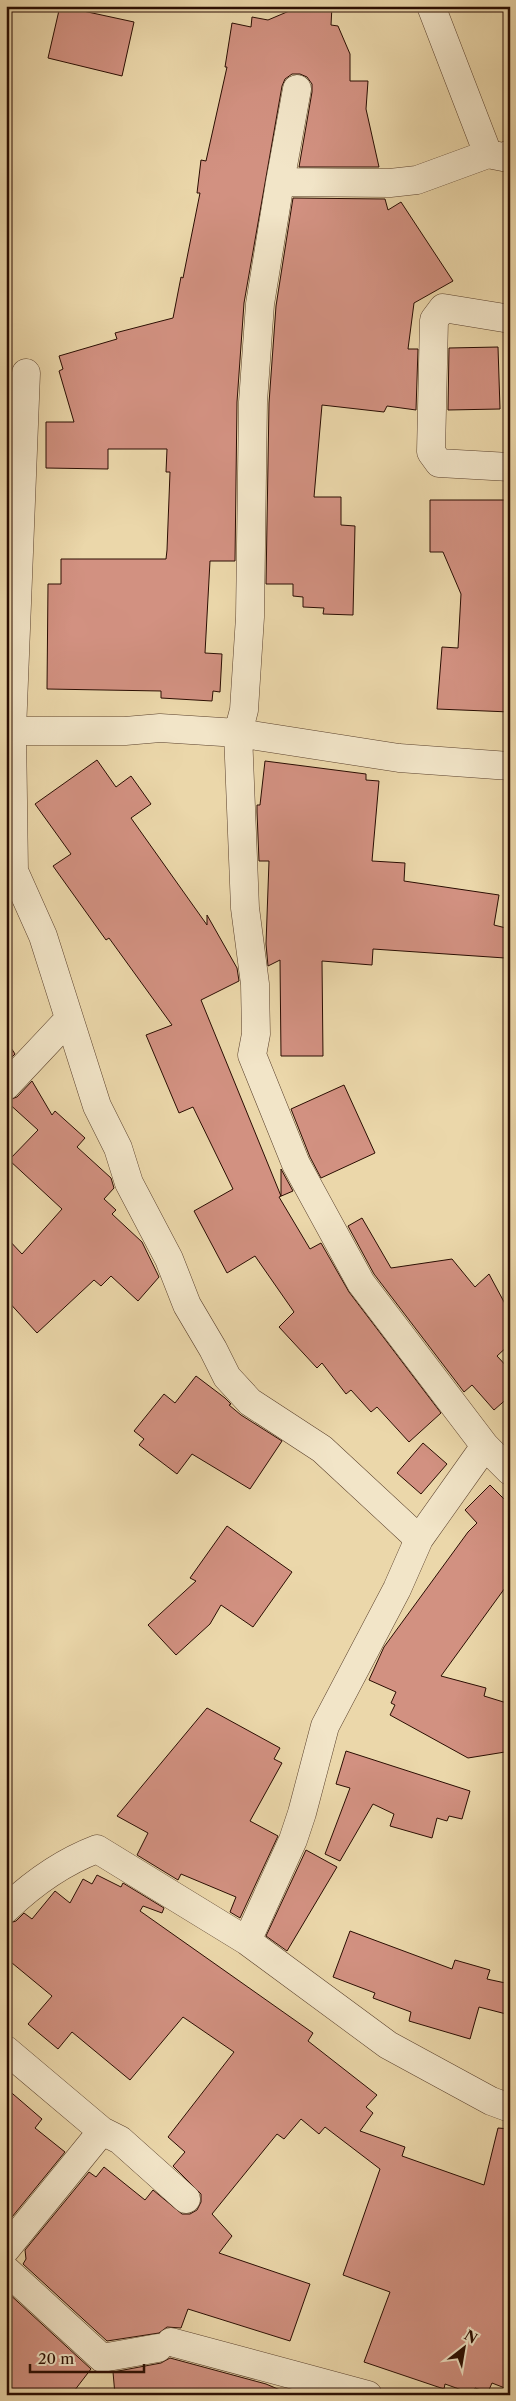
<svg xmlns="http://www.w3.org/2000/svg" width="516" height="2401" font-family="'Libre Caslon Text',serif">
<rect width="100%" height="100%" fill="#ebd7aa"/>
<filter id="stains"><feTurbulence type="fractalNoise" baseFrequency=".004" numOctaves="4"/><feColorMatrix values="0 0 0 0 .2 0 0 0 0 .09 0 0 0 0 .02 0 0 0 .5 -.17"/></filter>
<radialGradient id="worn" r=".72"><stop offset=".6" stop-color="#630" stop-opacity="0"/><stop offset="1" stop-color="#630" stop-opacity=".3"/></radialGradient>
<path fill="#d29181" stroke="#2a0d02" d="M60,6l74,16 -12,54 -74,-18z
M301,6h31l-1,19 7,1 12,28v27h18l-2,28 13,58h-80l13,-75v-8l-5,-7 -7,-3h-8l-7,5 -3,7 -38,217 -7,99 -2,159h-25l-5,92 17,1 -2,38 -7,-1 -1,10 -51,-3v-7l-114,-2 1,-105h13v-25h105l1,-9 3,-78h-4l1,-23h-59v20l-62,-1v-46h28l-15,-51 4,-2 -4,-13 58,-17 -2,-6 58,-15 8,-41 2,1 17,-85h-3l4,-33 5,1 21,-94h-2l7,-44 19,4 1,-10 16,3z
M293,198l92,1 3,11 13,-8 52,79 -39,22 -6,46h10l-2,61 -29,-4 -3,6 -62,-7 -8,92h27v28l14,1 -2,89 -30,-1 1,-6 -21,-1v-10l-10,-1v-12h-27l3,-181 7,-97z
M498,347l2,62 -52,1 1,-62z
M430,500h80v212l-73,-3 5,-62 16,1 3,-54 -18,-42h-13z
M97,760l19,27 15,-11 20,28 -20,14 76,107v-10l30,53 2,13 -38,19 80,196v-27l12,22 -14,6 31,52 11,-6 28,49 92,121 -32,29 -32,-35 -6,5 -20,-22 -5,4 -24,-31 -5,5 -38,-41 15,-15 -39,-56 -28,17 -33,-62 39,-22 -40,-82 -14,6 -33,-78 26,-10 -63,-87 -3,2 -53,-74 18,-12 -36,-50z
M265,761l101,13v6l13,1 -7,80 33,2 -1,18 95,14 -5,30 16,4 -5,29 -132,-9 -1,16 -50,-4 1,95h-42l-1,-96 -12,6 -2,-22 3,-83h-10l-2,-49v-7h3z
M6,1040l9,14 -9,9z
M32,1081l20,34 3,-4 30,27 -8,9 34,31 3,10 -10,11 12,11 -4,4 30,28 17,35 -21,24 -27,-25 -10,10 -7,-6 -57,53 -31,-34v-62l16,17 40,-45 -53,-49 29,-30 -32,-29 11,-4z
M344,1085l31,68 -54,25 -11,-21 -19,-48z
M362,1218l29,50 61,-9 23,28 14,-13 21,39v31l-13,12 13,14v26l-16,14 -22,-25 -8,7 -90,-118 -26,-48z
M196,1376l29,22 6,6 -2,1 12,10 41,26 -32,48 -58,-35 -15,20 -38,-29 5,-6 -10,-8 30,-37 11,9z
M423,1443l24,21 -26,30 -24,-21z
M490,1485l14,14 6,-5v87l-69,95 45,12 -2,8 26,8v34l-5,14 -37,6 -78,-43 5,-10 -4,-2 5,-11 -27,-12 15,-33 84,-115 9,-9 -12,-13z
M227,1526l65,46 -39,55 -32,-22 -11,19 -34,31 -28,-30 48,-44 -6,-3z
M207,1708l73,40 -6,11 8,4 -32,58 28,15 -38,82 -10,-6 6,-15 -55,-23 -3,6 -41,-25 11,-22 -31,-17z
M346,1751l124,40 -8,28 -13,-3 -2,5 -10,-3 -5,20 -42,-12 4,-12 -21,-10 -33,57 -15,-7 25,-66 -14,-4z
M306,1850l31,17 -50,84 -21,-15z
M97,1875l24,12 2,-4 41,25 -2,5 -19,-7 -3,5 173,122 -5,8 69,54 -11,12 7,6 -13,18 45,16 -3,9 82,29 14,-57 12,1v261l-18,-7 -4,9 -13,-4 -2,6 -28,-10 -1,5 -80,-27 26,-70 -47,-17 37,-106 -55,-42 -6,7 -18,-15 -17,20 -7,-5 -65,80 20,22 -13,17 91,31 -20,57 -102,-32 -7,19 -14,-1 -8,6 -52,8 -84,-77 3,-5 -1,-9 64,-78 7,5 8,-10 41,33 8,-10 29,24h8l7,-4 4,-8v-8l-28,-28 12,-14 -17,-15 66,-85 -51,-35 -53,63 -58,-48 -14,17 -30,-25 24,-28 -46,-38v-34l10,-3 8,-8 8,6 23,-28 15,12 13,-24 9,5z
M350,1931l102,38 3,-9 35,10 -3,9 23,5v31l-31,-8 -9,32 -61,-18 2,-9 -38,-14 2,-5 -42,-16z
M6,2088l36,31 -7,9 30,24 -53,65 -6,-4z
M6,2291l85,78 -20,26h-65z
M170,2358l96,26 26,11h-177l-2,-23 48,-9z"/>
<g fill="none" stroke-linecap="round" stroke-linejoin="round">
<g stroke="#5a402c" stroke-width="29">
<path id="street" d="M431,6l57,148
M280,182l17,-93
M510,319l-67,-11 -9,12 -3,132 8,11 71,4
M26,373l-14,358 2,140 29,65 54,170 21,42 11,35 40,76 18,46 26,44 14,28 23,25 72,47 97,90
M6,731h119l35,-3 78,5 161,25 111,8
M6,1086l63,-67
M485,1446l25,25
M6,1909c26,-25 57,-47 91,-60l150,92 141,104 103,56 19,7
M247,1941l46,-101 9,-27 23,-87 72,-137 22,-50 66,-93 -124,-163 -65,-119 -44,-109 4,-21 -1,-50 -10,-76 -7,-175 6,-23 6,-93 3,-215 7,-98 20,-122 110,1 27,-3 71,-26 15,3 7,-3
M6,2050l96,81 -96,118
M102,2131l18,9 66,59
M6,2270l96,88 56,-10
M171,2342l197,53"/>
</g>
<use href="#street" stroke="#f2e5c8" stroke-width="28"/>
</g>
<rect width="516" height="2401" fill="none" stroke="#ebd7aa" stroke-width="25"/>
<rect x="8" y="8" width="501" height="2386" fill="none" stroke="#2a0d02" stroke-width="2.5"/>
<rect x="12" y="12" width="491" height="2376" fill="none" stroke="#2a0d02"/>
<g transform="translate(464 2348) rotate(31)" stroke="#f2e5c8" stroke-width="4" paint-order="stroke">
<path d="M0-4L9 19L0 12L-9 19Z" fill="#2a0d02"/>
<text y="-8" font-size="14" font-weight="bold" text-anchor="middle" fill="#2a0d02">N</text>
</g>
<path d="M30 2364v8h114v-8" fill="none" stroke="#2a0d02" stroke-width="2.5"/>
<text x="38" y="2364" font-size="15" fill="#2a0d02" stroke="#f2e5c8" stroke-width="4" paint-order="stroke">20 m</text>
<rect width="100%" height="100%" filter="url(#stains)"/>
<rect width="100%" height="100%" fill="url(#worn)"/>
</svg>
